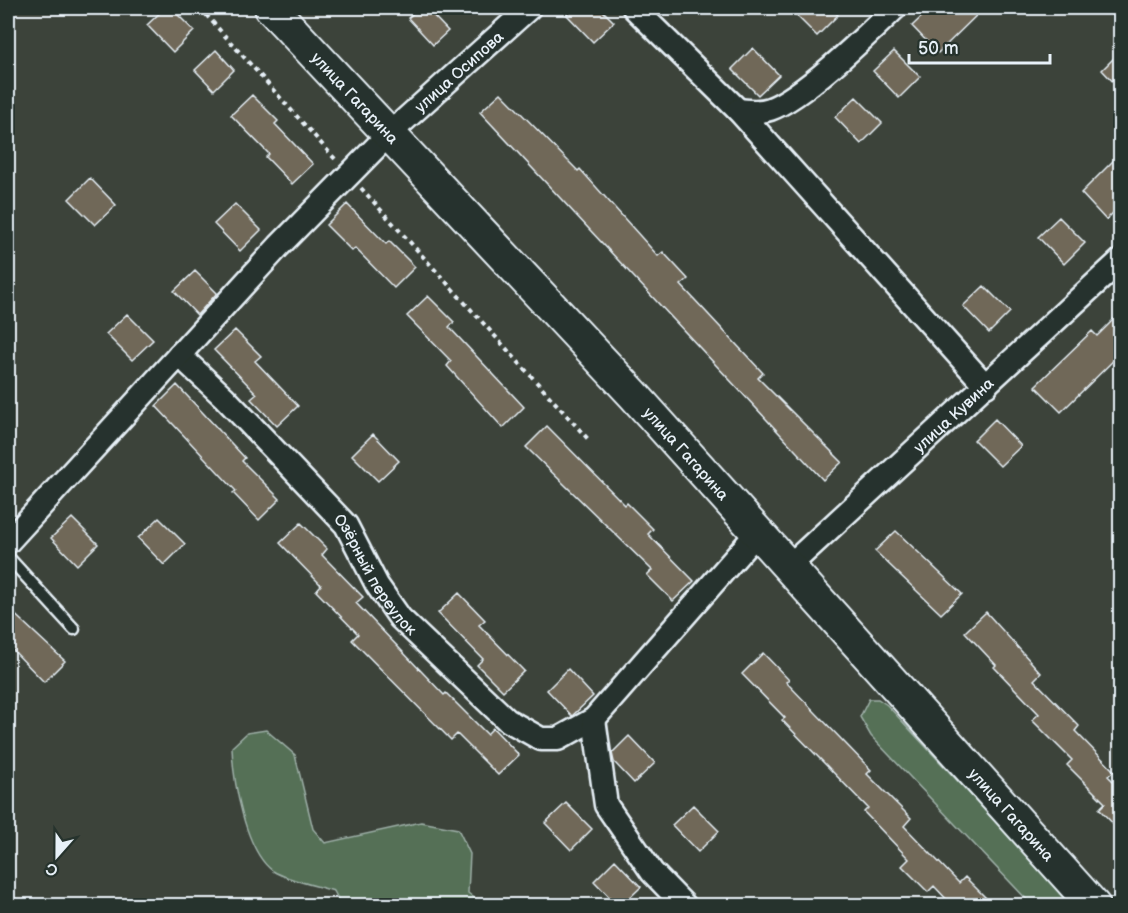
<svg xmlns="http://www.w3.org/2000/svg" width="1128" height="913" font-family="'Balsamiq Sans',sans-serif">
<rect width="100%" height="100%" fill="#3c433a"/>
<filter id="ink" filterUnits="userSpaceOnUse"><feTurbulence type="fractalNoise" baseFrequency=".0167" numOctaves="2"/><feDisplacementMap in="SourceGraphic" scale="12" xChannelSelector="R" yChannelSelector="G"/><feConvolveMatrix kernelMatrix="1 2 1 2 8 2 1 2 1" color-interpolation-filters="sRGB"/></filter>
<g filter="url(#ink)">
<path fill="#557057" stroke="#9eb0a8" stroke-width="1.5" d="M869,699h9l9,6 186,200h-41l-161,-169 -11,-19z
M266,730l29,25 18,74 12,14 96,-21 37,7 12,25 -2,39 15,12h-142l-7,-14c-16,-5 -47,-11 -61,-20 -28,-20 -40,-91 -41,-124l15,-14z"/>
<path fill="#706858" stroke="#e8f1f8" stroke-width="1.5" d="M165,8h6l23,23 -21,21 -26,-27z
M419,8h7l22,23 -15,14 -25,-27z
M575,8h25l14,14 -21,20 -26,-27z
M789,8h41l8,7 -21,21z
M931,8h53l-46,45 -26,-27z
M753,48l26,27 -21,20 -26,-26z
M216,50l18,20 -20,20 -19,-20z
M894,51l26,26 -21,21 -26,-27z
M1120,52v37l-18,-19z
M501,93l77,78 2,-2 78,87 5,-4 25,27 -7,6 82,88 -5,5 84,84 -19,18 -343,-368z
M252,95l26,26 -3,3 38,40 -21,20 -26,-27 3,-3 -38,-39z
M856,97l26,26 -21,21 -26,-27z
M1120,154v52l-14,14 -25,-27z
M90,178l26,27 -21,20 -26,-26z
M235,204l26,26 -21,21 -26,-27z
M347,204l39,40 3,-3 26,26 -21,21 -39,-40 -3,3 -26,-26z
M1059,217l26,26 -21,21 -26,-27z
M195,271l22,22 -20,22 -23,-24z
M984,286l26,26 -21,21 -26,-27z
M428,296l26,26 -5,5 75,80 -21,21 -56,-62 4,-5 -44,-45z
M1120,313v41l-59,58 -26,-26 57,-55 5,5z
M127,314l26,26 -21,20 -26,-26z
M235,330l26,26 -6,5 43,45 -21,20 -26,-27 6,-5 -43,-44z
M177,385l68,73 -3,3 38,38 -21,21 -26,-27 3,-2 -80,-85z
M995,419l26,27 -21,20 -26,-26z
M547,426l78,79 2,-2 26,26 -5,5 46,47 -21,20 -26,-26 5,-5 -126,-123z
M373,434l26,27 -21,20 -26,-26z
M72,518l26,26 -21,21 -26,-27z
M159,518l26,26 -21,21 -26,-27z
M301,523l26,26 -5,6 41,42 -7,6 88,92 2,-2 41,41 6,-6 26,27 -21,20 -41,-41 -6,6 -99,-100 6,-6 -42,-43 5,-6 -41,-42z
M896,531l66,63 -21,20 -66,-63z
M459,593l26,27 -6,5 45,46 -21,20 -26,-26 6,-6 -45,-46z
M8,608l57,53 -21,21 -36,-37z
M986,612l55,61 -7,7 45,46 -4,5 39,40 -6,5 12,12v43l-21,-22 6,-6 -38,-38 5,-5 -40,-40 7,-6 -45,-47 2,-2 -31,-33z
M763,653l26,27 -3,2 85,88 -4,4 44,44 -7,8 55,57 6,-6 29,29h-41l-19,-20 -6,6 -26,-26 7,-7 -45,-47 4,-4 -86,-88 3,-2 -43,-44z
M568,669l25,27 -21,20 -25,-26z
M629,736l26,27 -21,20 -20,-21 -2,-9z
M566,803l26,26 -21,21 -26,-27z
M693,805l26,26 -21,21 -26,-27z
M615,860l26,27 -20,19h-3l-24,-25z"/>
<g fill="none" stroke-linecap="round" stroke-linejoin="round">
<g stroke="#e8f1f8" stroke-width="15">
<path id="lane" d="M8,557l66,72"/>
</g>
<g stroke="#e8f1f8" stroke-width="27">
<g id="street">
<path d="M634,8l104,102 248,276"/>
<path d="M738,110c10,1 21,3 32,-1 34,-12 98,-75 125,-101"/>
<path id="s1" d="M179,355l45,42 122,128 31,60 23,33 107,102 34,19h17l36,-20 163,-186"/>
<path id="s2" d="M8,542l271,-296 110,-112 140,-126"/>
<path id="s3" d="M787,568l333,-307"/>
<path d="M594,719l12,86 46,67 33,34"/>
</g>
</g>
<g stroke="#e8f1f8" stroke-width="36">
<g id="secondary">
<path id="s4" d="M271,8l362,386 461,512"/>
</g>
</g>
<path stroke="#e8f1f8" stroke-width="4" stroke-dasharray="4.5 4.5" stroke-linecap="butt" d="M200,8l136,152
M361,188l227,251"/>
<use href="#lane" stroke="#26332d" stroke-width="10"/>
<use href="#street" stroke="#26332d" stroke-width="22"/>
<use href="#secondary" stroke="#26332d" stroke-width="32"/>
</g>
</g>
<g text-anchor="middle" stroke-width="5" stroke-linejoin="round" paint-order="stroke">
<g font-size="16" fill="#e8f1f8" stroke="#26332d">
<text dy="6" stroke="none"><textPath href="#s2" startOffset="652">улица Осипова</textPath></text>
<text dy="6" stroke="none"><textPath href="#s4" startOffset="123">улица Гагарина</textPath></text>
<text dy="6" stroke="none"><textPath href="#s3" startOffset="226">улица Кувина</textPath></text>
<text dy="6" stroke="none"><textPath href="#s4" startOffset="609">улица Гагарина</textPath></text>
<text dy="6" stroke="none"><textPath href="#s1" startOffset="296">Озёрный переулок</textPath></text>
<text dy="6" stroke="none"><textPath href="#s4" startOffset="1095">улица Гагарина</textPath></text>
</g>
</g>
<rect width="1128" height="913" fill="none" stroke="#26332d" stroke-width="30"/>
<rect x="15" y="15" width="1098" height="883" fill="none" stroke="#e8f1f8" stroke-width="2" filter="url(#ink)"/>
<g transform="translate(57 856) rotate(201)" stroke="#26332d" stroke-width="4.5" paint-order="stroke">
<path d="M0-4.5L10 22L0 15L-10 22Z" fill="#e8f1f8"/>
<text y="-9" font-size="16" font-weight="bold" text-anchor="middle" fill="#e8f1f8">С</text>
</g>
<path d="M909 54v9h141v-9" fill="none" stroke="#e8f1f8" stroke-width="3"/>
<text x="918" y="54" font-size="18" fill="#e8f1f8" stroke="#26332d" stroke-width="4.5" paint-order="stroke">50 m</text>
</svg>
